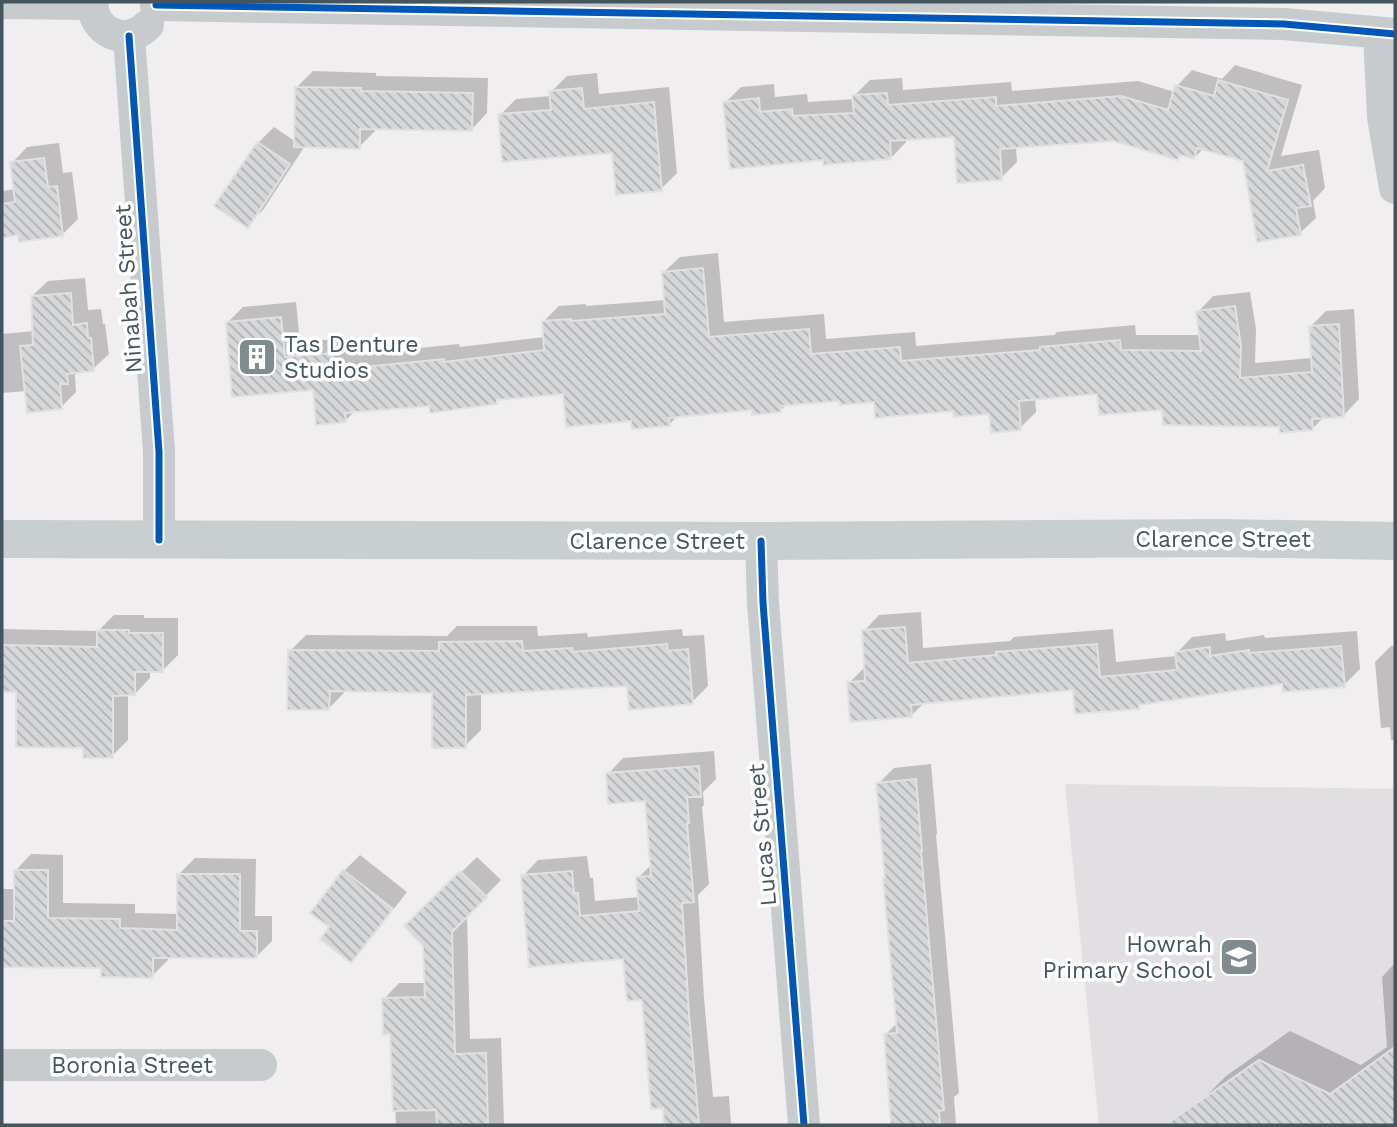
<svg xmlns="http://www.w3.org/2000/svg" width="1397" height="1127" font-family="'Work Sans',sans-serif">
<defs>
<pattern id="building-back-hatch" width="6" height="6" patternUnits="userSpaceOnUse" patternTransform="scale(1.75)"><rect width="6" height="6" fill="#d6d7d9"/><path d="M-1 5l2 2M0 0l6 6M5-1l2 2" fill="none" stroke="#afb1b3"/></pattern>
</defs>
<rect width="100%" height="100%" fill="#f0eeef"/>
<path fill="#e1dfe1" d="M1065,784l330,5v336h-296z"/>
<path fill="#0003" d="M1235,65l67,20 -21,71 38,-6 6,38 -12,13 3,17 -16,15 -55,-74 -41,-11 -10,10 -12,-4 -4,4 -65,-19 -97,8 1,15 -16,16 -46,-43 -49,3v4l-15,16h-67l-99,-55 16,-16 33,-3 1,13 32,-3 1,8 47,-3 -1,-3 16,-16 32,-2 1,12 108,-8 1,9 126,-10 37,11 2,-6 15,-16 30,9z
M313,71l63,2v3l112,2 -1,35 -15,16 -97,-1v3l-16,16 -54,-1 -42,64 -16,15 11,-82 16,-16 22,15 1,-55z
M597,73l2,21 70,-7 8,86 -16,16 -48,-38 -113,-36 16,-16 35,-3v-4l16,-16z
M59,143l4,30 9,-1 6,47 -16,16 -42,-2 -18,3v-45l13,-2 -3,-26 15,-16z
M718,253l6,69 100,-8 2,25 89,-7 1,14 138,-11 3,-3 78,-7 1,10h65l-3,-23 15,-16 37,-4 6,37 -1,34 57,-5 -2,-31 16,-16 28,-2 5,90 -15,16 -19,1 -13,13 -148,-21 -66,-16 -63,6 1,14 -16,16 -30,-16 -35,-3 -79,-9 -35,-1 -54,5 -7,7 -27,-2 -75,6 -9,10 -36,-5 -68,-28 -65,6 -4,4 -65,2 -76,7 -10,10 -31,-33 -87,-65 16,-16 53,-5 4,40 47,-4 2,17 110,-11 1,3 85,-10 -2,-15 16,-16 27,-2v2l80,-6 -2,-28 16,-15z
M85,278l3,32 13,-1 2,15h2l4,30 -16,15 -14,2 -4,4 1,17 -15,15 -35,-16 -24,2v-59l32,-3 -2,-35 16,-15z
M921,612l2,36 87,-7 4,-4 99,-8 3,33 61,-6v-3l15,-16 33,-4 1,8 38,-6 1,3 92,-7 3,38 -16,16 -60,-3 -141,21 -4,4 -64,-19 -150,14 -14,14 -62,-33 16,-16 -1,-36 15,-16z
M114,615h30v3h34v37l-15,15 -13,1v7l-15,16h-7v46l-16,16 -27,-10 -67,-56h-16v-61l96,2z
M457,626h80l1,10 49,-3 1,4 94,-8 1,7 21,-1 4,51 -16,16 -63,-18 -148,9v37l-16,16 -31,-55 -90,-2v4l-16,16 -38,-58 16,-16 141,1z
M1391,646h4v94h-4l-1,-13 -9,1 -6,-66z
M714,751l2,28 -13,13 1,13 -2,2 7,77 -11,11 6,103 9,99 16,-1 2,29h-65l-1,-19 -21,-108 -20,-41 -101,-81 15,-16 49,-4 3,22h3l2,23 45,-4 -2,-19 14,-14 -5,-65 -39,-25 15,-16z
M931,764l6,69 -1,2 23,258 -5,4 2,28h-53l-18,-90 13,-13 -14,-143 2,-2 -8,-93 16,-16z
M31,854l32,1v48l72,1v9l44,1v-40l16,-16 61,1 -1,57h17v25l-16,16 -88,-1v4l-16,16 -49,-10 -101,-1v-76h13l1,-19z
M360,855l47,37 -41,53 -16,15 -19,-33 13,-56z
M477,857l24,23 -34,35 3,124 31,-1 3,87h-108l-4,-92 -8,-34 15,-16h27l-1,-38 -19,-19z
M1395,963v162h-197l-2,-19 30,-30 64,-45 71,34 26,-18 -5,-70z"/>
<path fill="url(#building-back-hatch)" stroke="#e1e0e2" stroke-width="2" d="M1218,80l70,20 -21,71 36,-6 8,41 -15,2 5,27 -44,7 -14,-81 -46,-13 -3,11 -14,-4 -2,5 -65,-19 -113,8 2,31 -45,3 -3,-46 -64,4 1,18 -68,6v-5l-93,9 -7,-67 36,-4 1,14 32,-3 1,7 61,-3 -2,-18 35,-2 1,12 108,-8v9l125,-10 47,14 7,-25 39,11z
M295,87l66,1v3l112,2 -1,38 -112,-2v20l-66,-2z
M582,88l2,21 70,-7 8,89 -46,4 -4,-42 -110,9 -4,-48 53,-4 -2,-19z
M257,142l33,22 -42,64 -34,-22z
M44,158l4,29 9,-1 6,50 -44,6 -1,-7 -16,3v-34l13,-2 -5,-40z
M703,268l6,69 100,-8 2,25 89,-7 1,14 139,-11v-3l80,-7 1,10 80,1 -5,-40 39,-5 6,40 -1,32 72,-6 -3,-46 30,-2 5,93 -32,2 1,11 -33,3 -1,-6 -116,-2 -1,-15 -63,5 -2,-21 -78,7 2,29 -30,3 -2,-19 -35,3 -1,-6 -78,7 -1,-16 -34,3 -1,-4 -58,5v6l-29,3v-5l-83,8 1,8 -38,3 -1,-8 -65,6 -3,-33 -66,6v4l-67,9 -1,-7 -84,7 1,9 -30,3 -3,-35 -81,7 -6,-75 55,-5 4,40 47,-4 1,17 111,-11v3l100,-12 -2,-29 29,-2v2l94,-7 -3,-42z
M71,293l2,32 14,-2 1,15h3l3,33 -27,3 1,10h-8l2,25 -35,4 -7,-67 13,-1 -2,-49z
M905,627l3,36 88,-8v-3l101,-8 3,33 77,-7 -2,-18 35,-5v9l39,-6v3l92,-7 4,41 -62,5 -1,-8 -143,21v4l-64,5 -2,-24 -162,15 1,12 -62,5 -3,-40 18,-1 -3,-51z
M97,630h32v3h34v39h-28v23l-22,1v62h-30v-10l-67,-1v-55h-14v-47l95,2z
M522,641l1,10 49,-3 1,4 94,-8 1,7 20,-2 5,55 -64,6 -2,-24 -161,9v53h-34v-55l-102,-2 -1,19h-42l1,-60 151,1v-9z
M699,766l2,31h-14l2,26h-2l7,79 -12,1 7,111 10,111h-35l-1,-17 -12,1 -9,-109 -15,1 -4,-42 -94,8 -8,-92 51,-4 2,22h4l2,23 59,-5 -3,-34 15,-1 -6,-75 -37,3 -2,-31z
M916,779l6,72h-1l23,259 -5,1 1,14h-49l-7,-91 13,-1 -14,-155h2l-9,-95z
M14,870h34v48l72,1v9l57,2v-56h63v57h17v27h-104v20l-52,-1v-9l-99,-1v-46h12z
M343,870l50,39 -42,54 -31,-24 9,-12 -19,-14z
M460,871l27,26 -35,35 3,122 31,-1 2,72h-51l-1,-15 -43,1 -3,-77 -7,1 -1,-37 43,-1 -2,-51 -19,-20z
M1395,1047v78h-230l94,-65 71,34z"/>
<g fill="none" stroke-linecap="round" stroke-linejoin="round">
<path stroke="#c7cbce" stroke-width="32" d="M92,2c1,30 33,46 56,23
M2,3l90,1
M156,5l1128,19 111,10
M1379,33l4,84 12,71
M129,36l30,416v88
M761,541l2,62 41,522
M2,1065h259"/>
<path stroke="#c9ced0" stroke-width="38" d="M2,539l759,2 460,-3 174,3"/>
<g stroke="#fff" stroke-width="11">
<path id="cycleway" d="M156,5l1128,19 111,10
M129,36l30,416v88
M761,541l2,62 41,522"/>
</g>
<use href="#cycleway" stroke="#0057b8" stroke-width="7"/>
</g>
<defs>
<g id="building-square" transform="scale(2.0125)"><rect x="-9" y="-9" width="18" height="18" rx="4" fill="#808b90" stroke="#fff"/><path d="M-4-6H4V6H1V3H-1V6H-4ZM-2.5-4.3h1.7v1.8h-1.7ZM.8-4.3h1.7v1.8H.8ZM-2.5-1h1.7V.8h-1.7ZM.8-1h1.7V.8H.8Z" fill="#fff"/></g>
<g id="school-square" transform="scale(2.0125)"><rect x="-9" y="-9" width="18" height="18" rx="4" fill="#808b90" stroke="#fff"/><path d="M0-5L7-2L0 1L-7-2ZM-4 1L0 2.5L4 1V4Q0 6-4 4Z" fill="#fff"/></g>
</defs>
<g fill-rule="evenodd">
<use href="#building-square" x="257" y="357"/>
<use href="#school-square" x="1239" y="957"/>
</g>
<g text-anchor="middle" stroke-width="7" stroke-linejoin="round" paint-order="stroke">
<g font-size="23" fill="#44555d" stroke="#fff">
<text transform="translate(128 289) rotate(-94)" y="8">Ninabah Street</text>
<text x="1223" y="547">Clarence Street</text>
<text x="657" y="549">Clarence Street</text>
<text transform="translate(762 835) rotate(-95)" y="8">Lucas Street</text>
<text x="132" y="1073">Boronia Street</text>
</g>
<g font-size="23" fill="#44555d" stroke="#fff" text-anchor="start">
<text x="284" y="352">Tas Denture<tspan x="284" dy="26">Studios</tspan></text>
<text x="1212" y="952" text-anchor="end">Howrah<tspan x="1212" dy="26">Primary School</tspan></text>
</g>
</g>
<rect width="1397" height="1127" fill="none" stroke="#44555d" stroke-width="7"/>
</svg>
